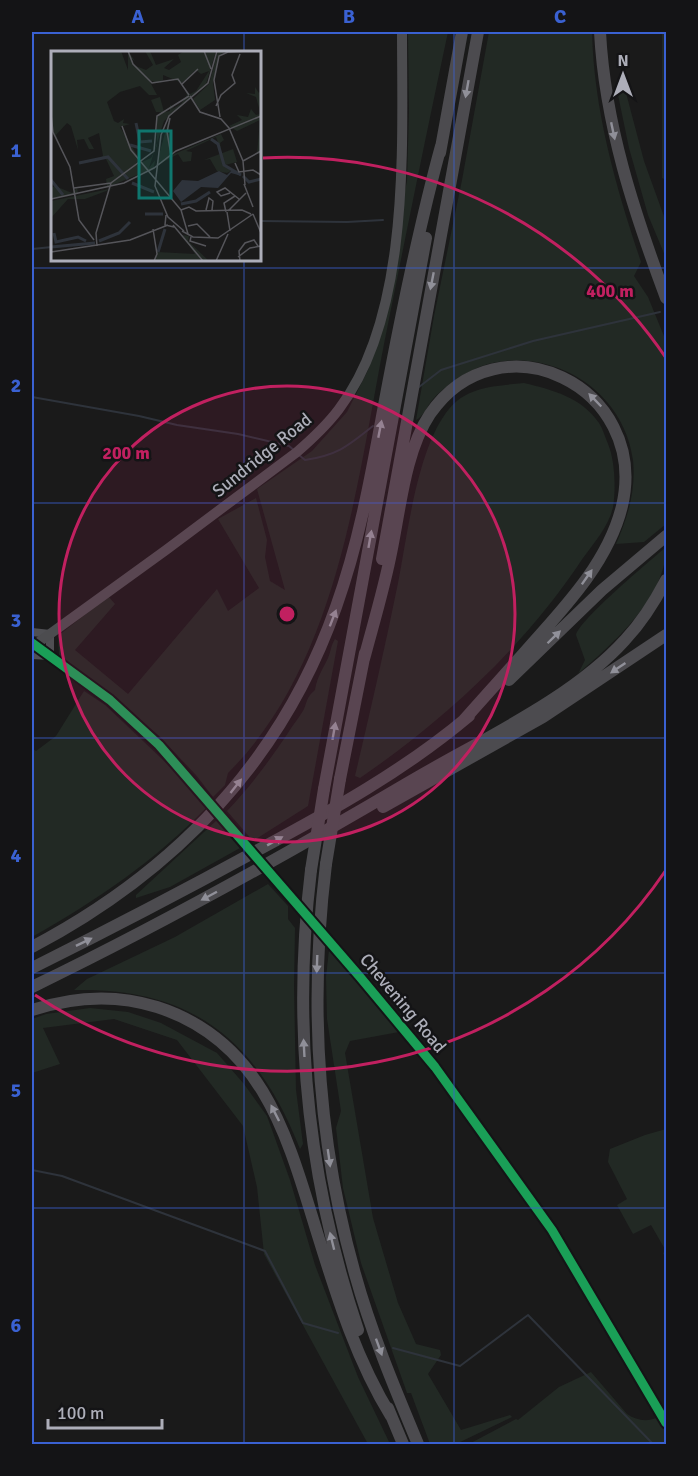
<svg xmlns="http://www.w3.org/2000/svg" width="698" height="1476" font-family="Signika,sans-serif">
<rect width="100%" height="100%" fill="#1a1a1a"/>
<path fill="#222924" d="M408,32h40c-22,103 -43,207 -64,312 -28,144 -47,320 -156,429l-3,12 -12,12 -17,-22 -38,-40 -99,-80 -1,-19 50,-40 7,8 -40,46 53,44 89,-105 11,22 31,-23 -41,-69 38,-21 11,42 -2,17 5,24 15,9 -28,-101 55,-38 35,-39 21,-42 39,-189 2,-69z
M489,32h103c2,80 24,155 49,230l-7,14 14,21 18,44v183l-22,18 -28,2c12,-27 20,-54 17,-84 -9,-71 -84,-116 -151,-94 -18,7 -36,19 -49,33 -6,7 -9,17 -17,21l18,-104 28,-136z
M662,32h4v148l-4,-2z
M625,89l19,72 22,61v36l-18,-43 -19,-67 -12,-58z
M524,383c29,7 57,14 75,40 4,6 6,14 9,21 7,16 8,46 5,63 -4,19 -19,36 -30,51 -58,88 -137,161 -223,220l-5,-2c15,-64 30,-128 43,-193 10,-50 19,-135 51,-174 18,-23 48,-23 75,-26z
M666,547c1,49 -53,97 -88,127l7,-14 -9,-25c3,-15 75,-75 90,-88z
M335,639l3,2 -30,165 -55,35 -26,-30c23,-24 43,-51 61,-78 4,-7 13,-18 16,-24 4,-9 2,-11 11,-19 2,-13 8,-21 13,-32 3,-7 3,-13 7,-19z
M84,691l21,14 77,73 25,29c-51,53 -111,94 -175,130v-189l4,3 20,-15z
M217,820l23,28 -70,39 -34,11v-3z
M268,884l20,22v13l7,9 -1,58 2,104 7,54 -3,5c-42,-108 -108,-162 -226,-159l13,-11 88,-42z
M329,950l70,82 -49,9 -5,12 28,165 25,85 18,41 24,6 1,5 -13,19 33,56 49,-15 2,2 -56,27h-26l-19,-51h-4l-46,-130 -18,-75 -7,-60 5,-17 -14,-92 -1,-42z
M90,1008l38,4 33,11 56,30 27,31 23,32 23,64 25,85 43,112 32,67h-22l-104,-190 -7,-67 -14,-61 -66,-86 -63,-21 -71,9 17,36 -28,9v-54l14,-5z
M666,1129v130l-3,-6 3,-2 -15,-26 -18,9 -16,-29 10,-6 -19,-37 2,-13 35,-14z
M591,1372l36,42c10,7 21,8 32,3l7,13v14h-197l47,-25 2,1 41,-33z"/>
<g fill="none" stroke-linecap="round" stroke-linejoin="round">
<path stroke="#2e333b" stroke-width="2" d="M260,221l87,1 36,-2
M32,249l20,-2
M419,387l22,-17 92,-29 127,-29
M32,397l107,19 38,9 61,9 51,12 6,5
M299,455l6,5c33,-5 43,-14 68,-34
M32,1170l30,6 203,75 38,72 35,10
M393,1348l67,18 68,-51 125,129"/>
<path stroke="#4f4f53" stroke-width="8" d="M32,632l18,2v22l-18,-1
M32,643l78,57 26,22 62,65
M360,977l75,90 117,163 114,193"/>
<path stroke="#4c4c4f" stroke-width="10" d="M32,647l134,-97 131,-98c15,-13 30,-27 42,-43 72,-95 63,-263 63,-377"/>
<path stroke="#4c4b4f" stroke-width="12" d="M600,32c5,93 34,180 66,266
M440,153l22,-121
M382,559l96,-527
M364,659c9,-34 19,-67 26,-101 10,-45 14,-105 40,-144 69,-100 220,-28 192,92 -13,54 -55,99 -91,139 -22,25 -45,50 -67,75
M509,680l93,-90 64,-54
M340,779l25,-126
M324,789l102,-551
M383,807l160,-90 123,-82
M326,864c-17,138 -9,275 29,410 16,58 40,115 63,170
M311,870c-19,156 -3,311 47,460
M32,947c142,-75 250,-186 304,-340 24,-67 36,-137 49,-207 16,-85 33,-170 56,-254
M32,968c76,-38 151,-77 226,-118 73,-39 147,-80 211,-134
M32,987c128,-62 252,-131 374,-203 70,-42 165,-84 219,-144 17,-18 30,-39 41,-60
M32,1010c40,-13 84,-16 125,-3 109,35 132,136 162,232 19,61 38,122 72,177
M388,1408l15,36"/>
<path stroke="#4f4f53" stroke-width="8" d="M198,787l162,190"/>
<path stroke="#4c4b4f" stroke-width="12" d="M326,864l14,-85
M311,870l13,-81"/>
<g stroke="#141416" stroke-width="13">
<path id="cycleway" d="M32,643l78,57 49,45 201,232 75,90 117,163 114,193"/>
</g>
<use href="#cycleway" stroke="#1a9f57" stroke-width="9"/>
</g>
<defs><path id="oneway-solid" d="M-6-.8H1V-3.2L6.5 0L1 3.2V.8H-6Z" transform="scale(1.5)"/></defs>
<g fill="#909099">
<use href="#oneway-solid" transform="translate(467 89) rotate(100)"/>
<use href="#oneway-solid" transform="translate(613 131) rotate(78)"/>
<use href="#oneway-solid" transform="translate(432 281) rotate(101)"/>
<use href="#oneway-solid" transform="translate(595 400) rotate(-134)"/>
<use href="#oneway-solid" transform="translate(380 429) rotate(-79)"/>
<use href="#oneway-solid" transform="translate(370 539) rotate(-80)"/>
<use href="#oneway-solid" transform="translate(587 577) rotate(-55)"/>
<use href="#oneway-solid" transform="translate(333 618) rotate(-69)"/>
<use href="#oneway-solid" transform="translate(554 637) rotate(-44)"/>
<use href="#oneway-solid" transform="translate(618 668) rotate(146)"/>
<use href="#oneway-solid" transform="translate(334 731) rotate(-80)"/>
<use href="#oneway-solid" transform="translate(236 786) rotate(-52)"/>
<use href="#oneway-solid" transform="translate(275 841) rotate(-29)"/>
<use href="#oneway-solid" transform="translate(209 896) rotate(152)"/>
<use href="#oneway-solid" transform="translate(84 942) rotate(-26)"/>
<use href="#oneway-solid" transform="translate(317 964) rotate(92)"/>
<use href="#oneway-solid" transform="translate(304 1048) rotate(-93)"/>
<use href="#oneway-solid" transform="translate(275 1113) rotate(-117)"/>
<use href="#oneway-solid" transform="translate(329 1158) rotate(82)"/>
<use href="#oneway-solid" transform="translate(332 1241) rotate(-104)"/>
<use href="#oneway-solid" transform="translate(379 1347) rotate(70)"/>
</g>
<path fill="none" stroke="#3a61d2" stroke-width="1.5" stroke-opacity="0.55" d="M244,32v20M454,32v1412M244,260v1184M32,268h634M32,503h634M32,738h634M32,973h634M32,1208h634"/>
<circle cx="287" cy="614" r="228" fill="#c12060" fill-opacity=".12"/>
<g fill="none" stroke="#c12060" stroke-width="3">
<circle cx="287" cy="614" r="228"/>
<path d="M666 870A457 457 0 0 1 35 995M263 158A457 457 0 0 1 666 358"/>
</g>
<g text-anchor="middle" stroke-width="5" stroke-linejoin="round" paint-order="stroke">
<g font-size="18" fill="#adaeb9" stroke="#141416">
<text transform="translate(262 455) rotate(-39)" y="6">Sundridge Road</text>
<text transform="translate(403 1003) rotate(50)" y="6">Chevening Road</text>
</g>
</g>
<g transform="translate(51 51)">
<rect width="210" height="210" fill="#1a1a1a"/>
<path d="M23,0h47l7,19v-19l7,10 -3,-2 1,6 13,5 7,-5 -8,-14h5l6,14 18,-6 -10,9 5,2 12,-8 -3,-7 6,-4h32l-10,33 -42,37 -15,47 6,-8 -1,8 -46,19 -57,12v-11l4,-2 17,7 5,-5 1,5 29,-7 -1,-7 8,-3 -8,-17h-8l5,-3 -4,-23 -11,5 6,11h-5l-5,-10 -7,1 1,10 -7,-24 -4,-3 -11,12 7,17 -12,-25v-75zM145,19l5,4 8,-3 -13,20 -6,3 -5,-4 2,5 -6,9 -10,6 3,-3 -4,-2v6l-6,1 -4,-15 -9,3 5,12h5l-4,5v29l-6,12 -18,8 7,-6 -20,-33 10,-3 -7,-1 1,-4 -6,4 -4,-2 -7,-19 13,-10 20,-6 9,9h8l-8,-15 8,3 6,-3v-5l19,8zM167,0l6,1 -5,4 -6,26 2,18 -15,10 -7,-11 16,-15zM204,36l4,6 2,-3v63l-4,1 3,-34 -23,11 -8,-5 13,-6 -5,-5 11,2 3,-8 5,6 4,-1 -1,-17v11l-3,-11 -10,-4 9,1zM117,71l4,33 49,-21 3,6 -4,3 1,7 -5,-13 -30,14 6,1 -1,9 -8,1 -5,-8 -22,12zM182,98l4,13 -12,3 6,6 -4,2 -10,-2 -7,-12 -6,1zM63,137l-29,11h-17l-17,19v-17zM131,184l7,1 -1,5 21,20h-54l2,-9 38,2z" fill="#222924" fill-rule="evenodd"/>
<path d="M181,119l10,6 -11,-3 -13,15 -17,-1 -20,15 -8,-11 9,-11 16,1 21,-10 8,4z" fill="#2e333b"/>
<path fill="none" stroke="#2e333b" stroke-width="3" d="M85,72l4,19 12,-1M160,88l7,5 6,21 17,10M79,94l21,6M28,112l29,-6 20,22M192,125l6,6 12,-3M0,129l12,15M81,132l22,9M130,153l15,-3 14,-9M94,163h18M3,182l2,9 22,-5 8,4M48,190l20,-8 11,-11M0,196l44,-4M107,201l7,-23"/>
<path fill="none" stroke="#55555a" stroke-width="1.5" d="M77,0l5,13 19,19 26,-4 11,16M153,0l7,18M131,33l16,-15M139,45l10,16 21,7 8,9 14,33 2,24M165,55l5,-11 14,-12 -3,-8 8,-21M0,63l2,18 17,35 9,53 15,20M169,66l-6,-37 5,-24 9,-4 21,-1M119,67l-3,14 4,23M71,75l9,24 50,60M192,110l18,-10M184,112l4,9 14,-2 8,5M193,133l9,23M23,137l37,-5M179,142l-9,3 -4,-4 8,-4 14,11M0,148l73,-16 30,-15 22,-17 85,-35M130,159l8,-3 7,4 46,-1 9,4M130,159l7,24M155,159l3,-12 4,3 -1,9M177,160l18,-18M175,161l-2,-9 11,-7M176,161l3,19M202,163l8,19M115,164l-1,10 9,2M122,174l30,36M137,175l9,-2 13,13M102,178l4,25 -3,7M131,180l11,6 25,1 35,-24M133,180l-16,-14 -13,-31 6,-51 8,-19 39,-33 9,-32M140,186l-1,4 16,5M46,195l-1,-13 15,-50 43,-32 3,-35 32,-20M0,201l79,-12 38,-15M187,206l12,-9 11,-2M165,210l12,-27M189,210l-1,-10 6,-8 9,-3 4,6"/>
<path fill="#0f766e" fill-opacity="0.15" stroke="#0f766e" stroke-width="3" d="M88,80h32v67h-32z"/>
<rect width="210" height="210" fill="none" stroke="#adaeb9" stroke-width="3"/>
</g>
<circle cx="287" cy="614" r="9" fill="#c12060" stroke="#141416" stroke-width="3"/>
<g font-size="18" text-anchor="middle" font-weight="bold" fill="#c12060" stroke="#141416" stroke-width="5" stroke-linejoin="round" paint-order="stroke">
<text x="610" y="297">400 m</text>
<text x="126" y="459">200 m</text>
</g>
<rect width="698" height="1476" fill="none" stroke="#141416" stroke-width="66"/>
<g transform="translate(623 75)" stroke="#141416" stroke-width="4.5" paint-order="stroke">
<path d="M0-4.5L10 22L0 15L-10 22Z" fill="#adaeb9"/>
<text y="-9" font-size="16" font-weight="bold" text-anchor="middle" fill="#adaeb9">N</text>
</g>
<path d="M48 1419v9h114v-9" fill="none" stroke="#adaeb9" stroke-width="3"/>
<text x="57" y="1419" font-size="18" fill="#adaeb9" stroke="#141416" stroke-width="4.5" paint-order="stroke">100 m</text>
<rect x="33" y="33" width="632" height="1410" fill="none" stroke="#3a61d2" stroke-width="2"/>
<g font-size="20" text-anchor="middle" font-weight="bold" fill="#3a61d2">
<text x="138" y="23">A</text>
<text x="349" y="23">B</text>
<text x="560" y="23">C</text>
<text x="16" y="157">1</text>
<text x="16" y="392">2</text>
<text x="16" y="627">3</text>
<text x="16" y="862">4</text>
<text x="16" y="1097">5</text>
<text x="16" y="1332">6</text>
</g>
</svg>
